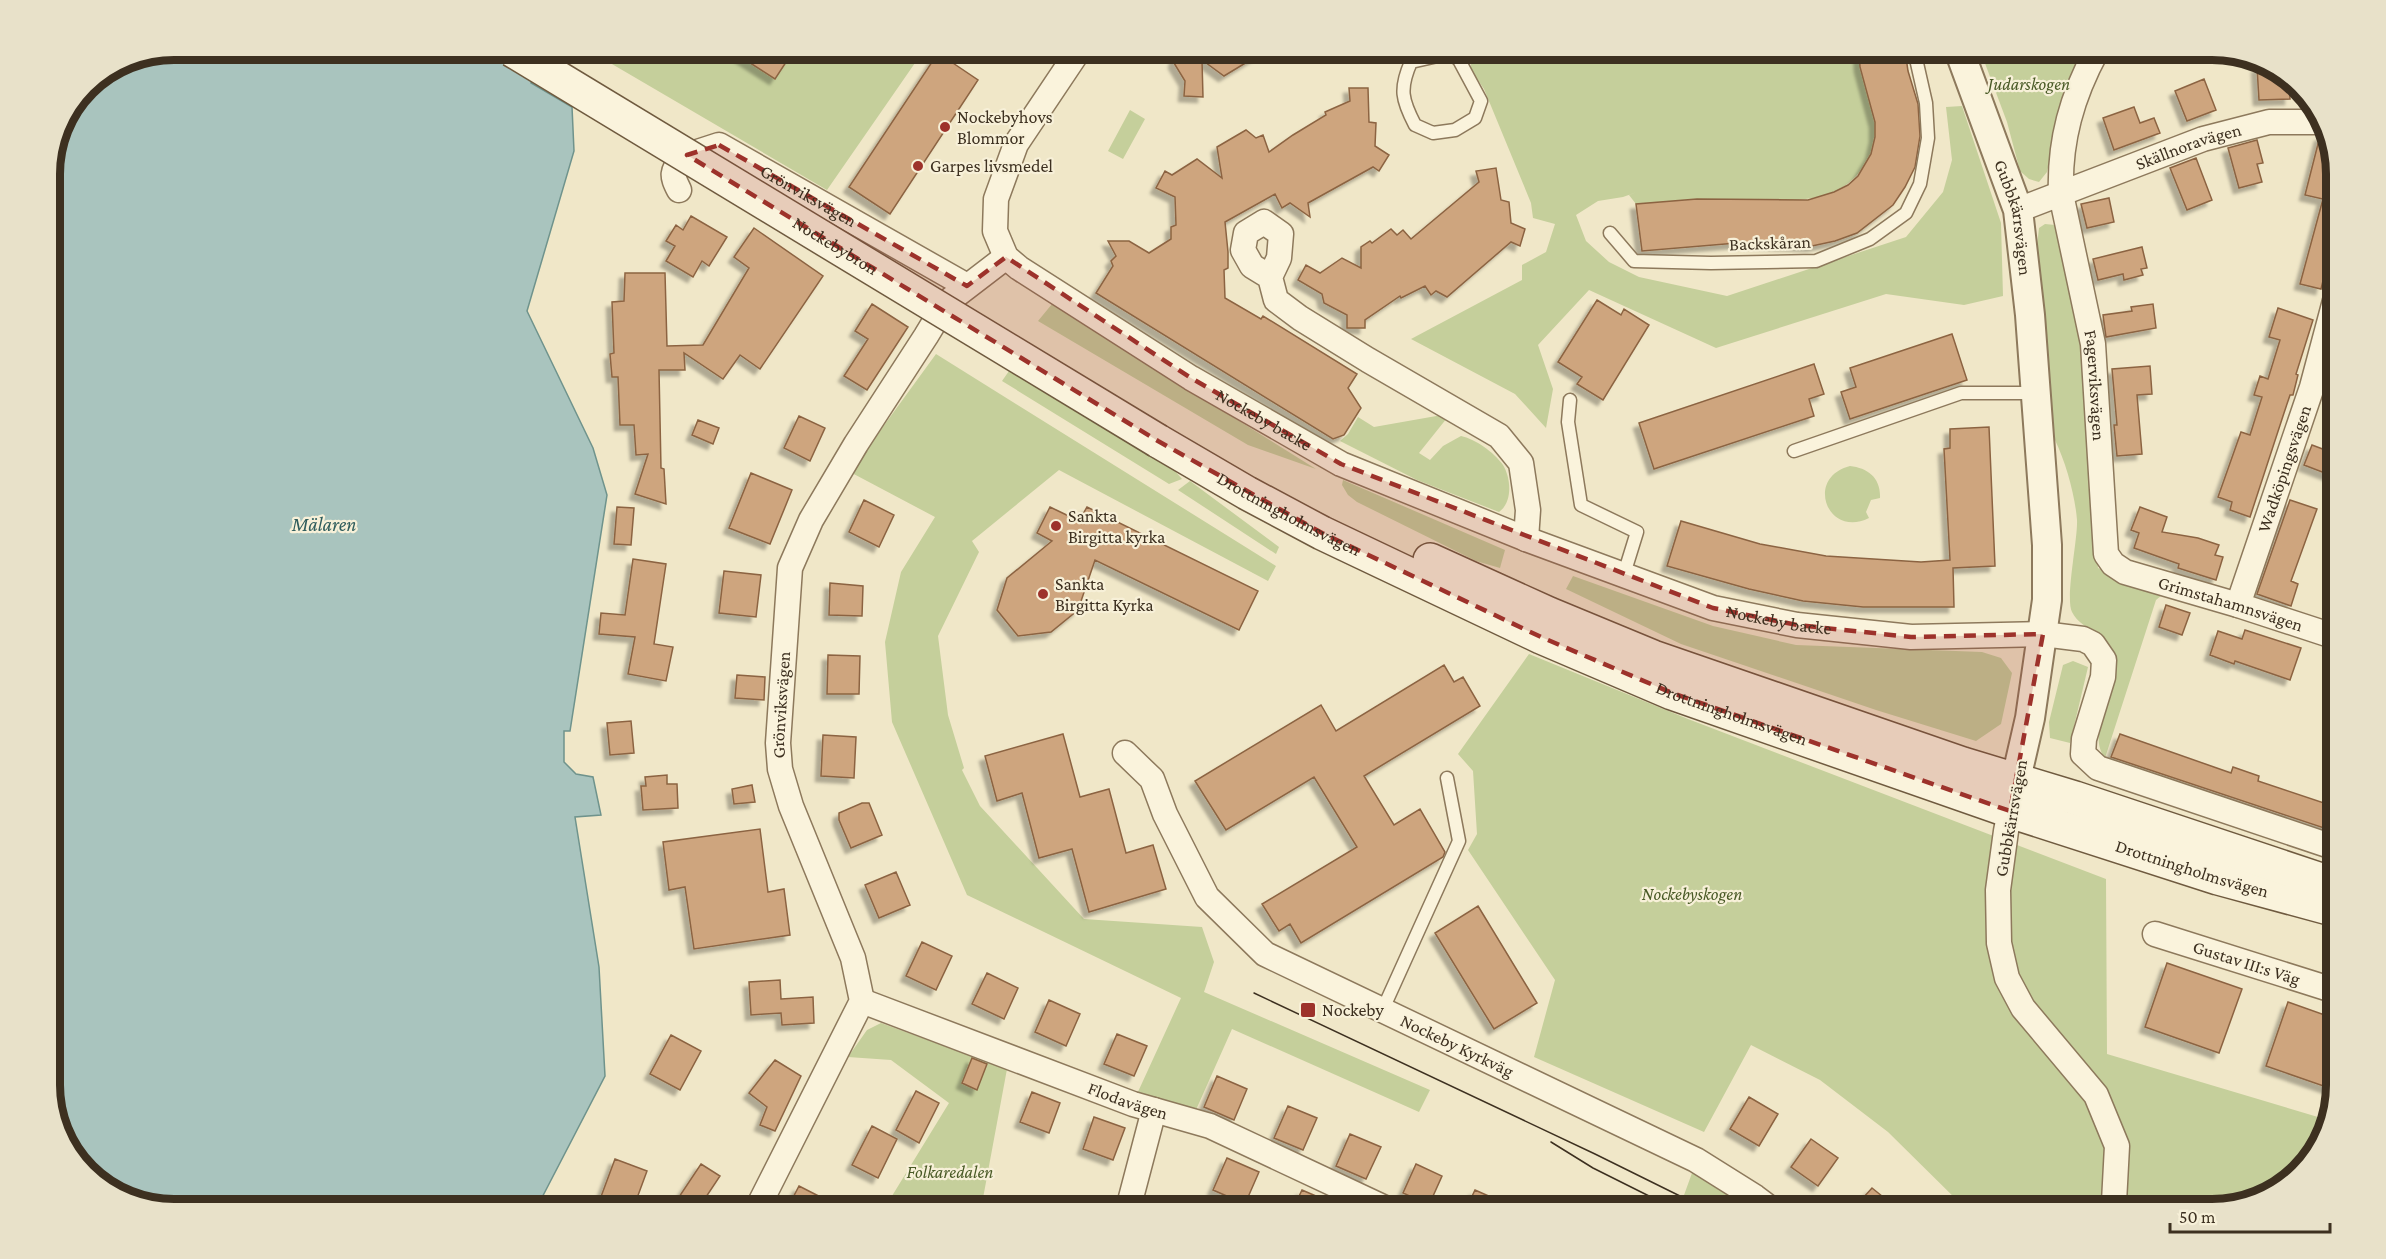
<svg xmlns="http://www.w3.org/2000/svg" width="2386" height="1259" font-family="'Crimson Pro',serif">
<defs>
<filter id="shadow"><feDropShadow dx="-5.5" dy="5.5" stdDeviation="1.5" flood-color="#0004"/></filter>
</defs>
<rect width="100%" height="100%" fill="#f0e7c8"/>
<path fill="#c5cf9b" d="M588,50h336l-97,140z
M1470,50h388c3,28 19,55 17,84 0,11 -4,21 -10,30 -29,49 -93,34 -142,35 -29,0 -58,3 -87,5l-7,-9 8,-3 -14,5 -25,4 -22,14 10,26 23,21 30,15 88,19 179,-59 37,-45 9,-32 -6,-53 16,-1 39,117 2,73 -39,9 -78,-11 -170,54 -127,-58 -51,55 15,44 -7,39 -31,-34 -104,-55 111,-59v-15l24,-13 9,-28 -22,-6 -2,-15 -47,-114 -13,-19z
M1980,50h105l-17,30 -21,92 -8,10 -10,-3 -9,-8 -13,-49z
M1130,110l15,9 -22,40 -15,-8z
M2045,224l10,1 30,117 7,153 6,73 64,27 -6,5 -51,158c-21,-27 17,-69 10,-101 -4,-24 -33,-25 -43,-45 -7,-14 6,-73 5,-92 -2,-25 -11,-57 -22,-80l-18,-194 2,-18z
M1052,304l264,165 -68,-24 -210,-124z
M936,354l340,212 -8,15 -209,-111 -87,71 7,11 -41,84 10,79 16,53 -2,2 18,36 104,113 118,8 12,35 -10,30 226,98 -11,22 -187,-83 -37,83 -58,-18 44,-96 -214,-103 -75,-173 -7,-80 16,-70 34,-55 -85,-45z
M1009,371l166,100 7,8 -13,5 -167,-103z
M1442,415l5,3 -28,35 11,7 13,-14 18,-10c14,3 33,16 42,29 8,13 10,37 -4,47l-82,-32 -77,-39 8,-7 10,-17 16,10z
M1850,466c18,2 31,12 30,32l-9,2 -5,12 3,6c-41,21 -65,-40 -19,-52z
M1343,480l162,70 -5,18 -24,-7 -119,-59 -9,-7 -6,-10z
M1190,481l89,66 -3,7 -98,-64z
M1573,576l140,50 83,19 186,7 19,6 11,15 -11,51 -25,17 -100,-31 -195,-66 -115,-55z
M1529,654l159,65 418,160 1,175 221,66 -4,20 -49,53 -63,16h-246l-78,-77 -68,-52 -69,-35 -47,87 -170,-75 21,-77 -87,-130 9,-16 -4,-63 -15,-17z
M2073,661l15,6 -18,76 -20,-5 -1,-16 14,-57z
M881,1023l126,46 -26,140h-97l65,-106 -58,-43 -43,-3 19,-27z
M1692,1173l60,34 3,2h-76z"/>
<path fill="#a9c4be" stroke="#6f938c" stroke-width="1.5" d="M174,50h370l-13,33 41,24 2,44 -47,160 66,137 14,47 -37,236h-6v31l12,12 17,3 8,38 -26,2 24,150 6,109 -69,133h-362l-55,-12 -49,-43 -20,-60v-928l9,-40 27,-40 41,-27z"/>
<path fill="#cea57e" stroke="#8c6442" stroke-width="1.5" filter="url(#shadow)" d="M730,50h64l-19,29z
M1185,50h82l-43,26 -22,-16 1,37 -19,-1 1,-15 -11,-18 2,-9z
M1859,50h46l3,21 10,33 2,32 -5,31 -10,20 -12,18 -36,28 -22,8 -23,5 -75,-3 -95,8 -6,-47 61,-5 111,1 26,-8 14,-7 10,-9 13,-22 4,-17v-15l-15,-55z
M938,53l40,27 -88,134 -41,-27z
M2272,66l17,16 1,17 -31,1 -2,-33z
M2204,79l12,31 -29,11 -12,-30z
M1349,88h19l1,34 7,1 -1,23 14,9 -10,16 -6,-4 -65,36 2,14 -20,-14 -8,5 -7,-14 -50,28 3,30v16l-4,2 1,28 36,21 2,-3 94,58 -9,14 13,20 -17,27 -11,4 -237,-146 17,-27 -2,-5 5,-5 -8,-15h21l20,12 22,-14v-12l5,-2 -1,-28 -19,-9 9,-17 7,4 25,-16 25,19 -5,-31 29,-17 10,8 7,-3 6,17 24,-17 33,-20 -1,-3 25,-11z
M2134,107l6,16 14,-5 6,15 -46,17 -11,-32z
M2326,135l10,31v62l-15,61 -21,-5 23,-85 -18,-4 15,-59z
M2257,140l6,23 -6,1 5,18 -23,6 -11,-40z
M2196,158l16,42 -25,10 -17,-42z
M1496,168l5,32 8,2 2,21 14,6 -5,17 -9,-4 -64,55 -11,-6 -5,4 -6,-9 -24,12 -1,-2 -35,24v8h-18v-13l-23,-12 -2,-9 -24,-14 8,-15 14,8 22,-15 19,10v-21l9,-6 2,2 19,-14 6,6 6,-5 8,9 68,-57 -3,-11z
M2109,198l5,24 -27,6 -6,-24z
M691,216l36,21 -18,29 -7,-5 -9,16 -27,-16 9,-15 -9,-5 10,-16 7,5z
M754,228l69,48 -63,93 -20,-14 -17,24 -39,-26 1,17h-26l2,98 3,1 2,35 -31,-10 13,-40 -12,1 -2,-30h-14l-2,-48h-6l-2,-23 4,-1 -2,-51 12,-1 1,-28h40l2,73 36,-1 46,-77 -15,-11z
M2142,247l5,21 -6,1 2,6 -19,5 -1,-6 -25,6 -5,-21z
M1597,300l24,15 3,-6 25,16 -46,75 -26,-16 5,-7 -24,-15z
M872,304l36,23 -41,63 -23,-14 24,-37 -13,-8z
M2153,304l3,24 -50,9 -3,-22 29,-4 -1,-4z
M2278,308l35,12 -17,54 2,1 -5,20h-3l-6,18 -34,104 -20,-7 2,-8 -14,-5 23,-65 9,3 12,-38 -8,-2 6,-19 8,3 12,-39 -11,-3z
M1952,334l15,46 -117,39 -9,-27 15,-5 -6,-19z
M1814,364l10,30 -15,5 5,17 -160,53 -15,-46z
M2150,366l2,28 -15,1 5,59 -25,2 -3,-31h3l-5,-56z
M799,416l26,12 -15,33 -26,-13z
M698,420l21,8 -6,16 -21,-9z
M1989,427l6,139 -42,2 1,39h-91l-60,-6 -54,-12 -82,-23 14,-45 79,23 66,12 95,6 29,-2 -6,-111 6,-1v-19z
M2312,445l24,9 -6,21 -26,-10z
M751,473l41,17 -22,54 -41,-16z
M864,500l30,15 -15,32 -30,-15z
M2290,500l27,9 -26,72 7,3 -7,22 -34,-12z
M617,507l17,1 -3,37 -17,-1z
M1050,507l29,14 8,-14 171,84 -19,39 -144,-70 -17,50 -27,22 -33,4 -21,-26 10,-32 45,-37 -15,-8z
M2140,507l27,10 -5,15 36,6 21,7 -4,10 8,2 -7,23 -38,-12 1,-4 -45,-16 5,-15 -8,-3z
M633,559l33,5 -12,80 19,3 -7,34 -38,-7 7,-37 -36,-3 2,-21 24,2z
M724,571l37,4 -5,42 -37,-4z
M830,583l33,3 -1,30 -33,-1z
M2166,605l24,8 -8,22 -23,-8z
M2245,630l56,18 -11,32 -55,-19 -1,3 -24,-9 8,-24 24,8z
M828,655l32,1 -1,38h-32z
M1444,665l10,17 9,-5 17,29 -116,70 30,49 26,-16 25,43 -2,5 -142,86 -11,-19 -11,7 -17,-27 95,-57 -43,-70 -88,53 -31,-49 126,-76 15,26z
M737,675l28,2 -1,23 -29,-2z
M631,721l3,32 -24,2 -3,-32z
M1063,734l17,63 29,-8 17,64 27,-8 13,44 -77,23 -17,-63 -33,9 -17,-65 -25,8 -12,-45z
M2120,734l111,39 2,-6 26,9 -1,5 78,26v25l-225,-75z
M823,735l33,2 -2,41 -33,-2z
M667,775v9h10l1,24 -35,2 -2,-24h5l-1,-9z
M752,785l3,17 -21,2 -2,-15z
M862,803h7l13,32 -31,13 -12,-28v-7z
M760,829l8,63 16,-3 6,46 -96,14 -9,-62 -16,3 -6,-48z
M896,872l14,33 -31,13 -14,-33z
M1478,906l59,97 -43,26 -59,-96z
M922,942l30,14 -16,34 -30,-14z
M2167,963l75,26 -23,64 -74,-26z
M987,973l31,15 -14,31 -32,-15z
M780,980l1,19 32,-2 1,26 -32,2 -1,-12 -30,2 -2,-33z
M1049,1000l31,14 -14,32 -31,-14z
M2288,1002l48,17 -1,71 -69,-24z
M1117,1034l30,12 -13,30 -30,-12z
M671,1035l30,16 -21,39 -30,-16z
M972,1058l15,6 -10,26 -15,-7z
M775,1060l26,16 -26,55 -15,-6 7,-18 -18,-14z
M1217,1076l30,13 -13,31 -30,-13z
M916,1091l23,12 -20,40 -23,-13z
M1032,1092l28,11 -11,30 -29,-11z
M1749,1097l29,17 -19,32 -29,-17z
M1288,1106l29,12 -14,32 -29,-12z
M1094,1117l31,11 -12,32 -30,-11z
M872,1126l25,13 -19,39 -26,-13z
M1350,1134l31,13 -15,32 -30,-13z
M1811,1139l27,19 -20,28 -27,-19z
M1227,1158l32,14 -14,32 -32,-14z
M615,1159l32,12 -14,38h-13l-21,-7z
M701,1164l19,12 -22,33h-27z
M1416,1164l26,12 -13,29 -26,-12z
M799,1186l45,23h-57z
M1872,1188l26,21h-45z
M1302,1190l44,19h-53z
M1475,1190l43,19h-52z"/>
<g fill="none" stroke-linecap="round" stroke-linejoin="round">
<g stroke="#8d795c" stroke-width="15">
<path id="service" d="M1451,53l8,7 22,41 -6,17 -20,12 -22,3 -18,-8c-13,-25 -16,-36 -4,-63z
M1610,233l24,28 77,2 105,-2 54,-22 36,-26 14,-29 8,-46 -2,-35 -12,-53
M1570,400l-2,22 13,83 56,27 -13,42
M1794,451l167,-58h74
M1383,1009l76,-168 -12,-63"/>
</g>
<g stroke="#8d795c" stroke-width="27">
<g id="minor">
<path id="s1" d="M1079,50l-63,94 -20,55 -1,32 11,26 13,11 172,110 150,86 185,75 187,69 84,17 114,12 132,-3 40,5 10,5 11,16 -1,17 -19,62 -1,15 15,14 238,80"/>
<path id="s2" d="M2097,50c-25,46 -38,91 -36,144l32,150 13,210 7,10 12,8 113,33 98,32"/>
<path id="s3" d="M679,190c-8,-16 -7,-17 3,-33l37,-12 248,141"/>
<path id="s4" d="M2018,210l185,-71 66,-17h52"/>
<path d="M1270,277l-18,-11 -9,-16 3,-17 18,-11 17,12 -2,24 -9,19 6,23 24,18 68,42 131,76 22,27 7,47 -2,29"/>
<path id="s5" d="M2238,605l74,-218 24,-90"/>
<path id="s6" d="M1125,753l27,26 13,35 42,83 58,57 431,206 59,37 16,12"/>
<path d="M2013,796l-7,35 -8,59 1,53 8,35 16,30 73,87 21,51 -3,56 -3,7"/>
<path id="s7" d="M2155,934l181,57"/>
<path id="s8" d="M862,1001l271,103 77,22 177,83"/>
<path id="s9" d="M757,1209l105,-208 -9,-43 -62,-152 -11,-37 -2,-26 12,-175 21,-48 45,-76 70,-108 20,-33 60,-46"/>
<path d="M1128,1209l26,-99"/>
</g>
</g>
<g stroke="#8d795c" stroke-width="32">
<g id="tertiary">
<path id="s10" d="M1959,50l59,160 12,105 17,230v55l-17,118 -14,61"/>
</g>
</g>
<g stroke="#6f5a3f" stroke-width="36">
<g id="secondary">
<path id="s11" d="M1158,441l89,52 75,40 219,104 131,56 338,118 208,67 118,32"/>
<path d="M1430,560l119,54 104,43 310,107 112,34 261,87"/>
</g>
</g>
<use href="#service" stroke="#faf3dc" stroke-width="12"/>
<use href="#minor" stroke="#faf3dc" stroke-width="24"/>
<use href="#tertiary" stroke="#faf3dc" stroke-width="28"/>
<use href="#secondary" stroke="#faf3dc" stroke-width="33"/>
<path stroke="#3d3020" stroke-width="1.5" d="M1254,993l341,161 91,45 16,10
M1551,1142l42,26 82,41"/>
<g stroke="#6f5a3f" stroke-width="36" stroke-linecap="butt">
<g id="secondary-bridge">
<path id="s12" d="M512,50l646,391"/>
</g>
</g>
<use href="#secondary-bridge" stroke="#faf3dc" stroke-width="33"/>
</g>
<path fill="#9d322b" fill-opacity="0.2" stroke="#9d322b" stroke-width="4.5" stroke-dasharray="12 8" stroke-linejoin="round" d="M719,145l248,141 39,-29 185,121 150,86 372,144 84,17 114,12 132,-3 -33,177 -338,-118 -131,-56 -219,-104 -164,-92 -471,-286z"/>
<g fill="#9d322b" stroke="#f7f0d8" stroke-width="2">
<circle cx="945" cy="127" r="6"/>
<circle cx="918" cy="166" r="6"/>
<circle cx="1056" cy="526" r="6"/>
<circle cx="1043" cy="594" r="6"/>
<rect x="1300" y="1002" width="16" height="16" rx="3"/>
</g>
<g text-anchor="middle" stroke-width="4.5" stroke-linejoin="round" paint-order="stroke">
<g font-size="18" font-style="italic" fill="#495a26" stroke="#f7f0d8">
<text x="2029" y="90">Judarskogen</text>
<text x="1692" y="900">Nockebyskogen</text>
<text x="950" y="1178">Folkaredalen</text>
</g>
<g font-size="18" fill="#3d3020" stroke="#f7f0d8" text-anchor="start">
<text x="957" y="123">Nockebyhovs<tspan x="957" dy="21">Blommor</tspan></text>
<text x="930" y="172">Garpes livsmedel</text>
<text x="1068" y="522">Sankta<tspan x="1068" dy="21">Birgitta kyrka</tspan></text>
<text x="1055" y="590">Sankta<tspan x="1055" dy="21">Birgitta Kyrka</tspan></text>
<text x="1322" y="1016">Nockeby</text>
</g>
<g font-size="18" fill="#3d3020" stroke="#f7f0d8">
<text dy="6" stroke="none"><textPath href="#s4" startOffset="182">Skällnoravägen</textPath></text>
<text dy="6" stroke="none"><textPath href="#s3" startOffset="178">Grönviksvägen</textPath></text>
<text dy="6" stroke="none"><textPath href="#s10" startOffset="177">Gubbkärrsvägen</textPath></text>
<text transform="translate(1770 243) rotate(-2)" y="6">Backskåran</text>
<text dy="6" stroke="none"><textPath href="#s12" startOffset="378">Nockebybron</textPath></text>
<text dy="6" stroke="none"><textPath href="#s2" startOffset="345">Fagerviksvägen</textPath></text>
<text dy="6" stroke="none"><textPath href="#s1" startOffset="537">Nockeby backe</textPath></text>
<text dy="6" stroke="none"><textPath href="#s5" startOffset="144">Wadköpingsvägen</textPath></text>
<text dy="6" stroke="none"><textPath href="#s11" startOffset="150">Drottningholmsvägen</textPath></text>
<text dy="6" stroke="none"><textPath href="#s2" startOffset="651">Grimstahamnsvägen</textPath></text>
<text dy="6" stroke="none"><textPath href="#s1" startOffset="1092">Nockeby backe</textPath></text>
<text dy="6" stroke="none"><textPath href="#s9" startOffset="544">Grönviksvägen</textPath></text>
<text dy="6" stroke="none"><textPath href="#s11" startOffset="636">Drottningholmsvägen</textPath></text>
<text transform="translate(2011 818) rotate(-80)" y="6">Gubbkärrsvägen</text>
<text dy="6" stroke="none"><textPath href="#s11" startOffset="1122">Drottningholmsvägen</textPath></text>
<text dy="6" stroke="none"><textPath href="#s7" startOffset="96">Gustav III:s Väg</textPath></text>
<text dy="6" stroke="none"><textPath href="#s6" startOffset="462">Nockeby Kyrkväg</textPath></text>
<text dy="6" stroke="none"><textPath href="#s8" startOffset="284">Flodavägen</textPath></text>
</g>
<g font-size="20" font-style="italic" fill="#2f5d5d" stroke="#f7f0d8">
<text x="324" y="531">Mälaren</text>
</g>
</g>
<path d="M0 0H2386V1259H0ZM174 60H2212A114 114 0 0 1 2326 174V1085A114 114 0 0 1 2212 1199H174A114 114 0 0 1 60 1085V174A114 114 0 0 1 174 60Z" fill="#e8e1c9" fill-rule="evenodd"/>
<path fill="none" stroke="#3d3020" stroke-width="8" d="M174 60H2212A114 114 0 0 1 2326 174V1085A114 114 0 0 1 2212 1199H174A114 114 0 0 1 60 1085V174A114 114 0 0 1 174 60Z"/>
<path d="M2170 1223v9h160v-9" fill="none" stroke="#3d3020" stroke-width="3"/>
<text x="2179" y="1223" font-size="18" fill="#3d3020" stroke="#f7f0d8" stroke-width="4.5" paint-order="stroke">50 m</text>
</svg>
